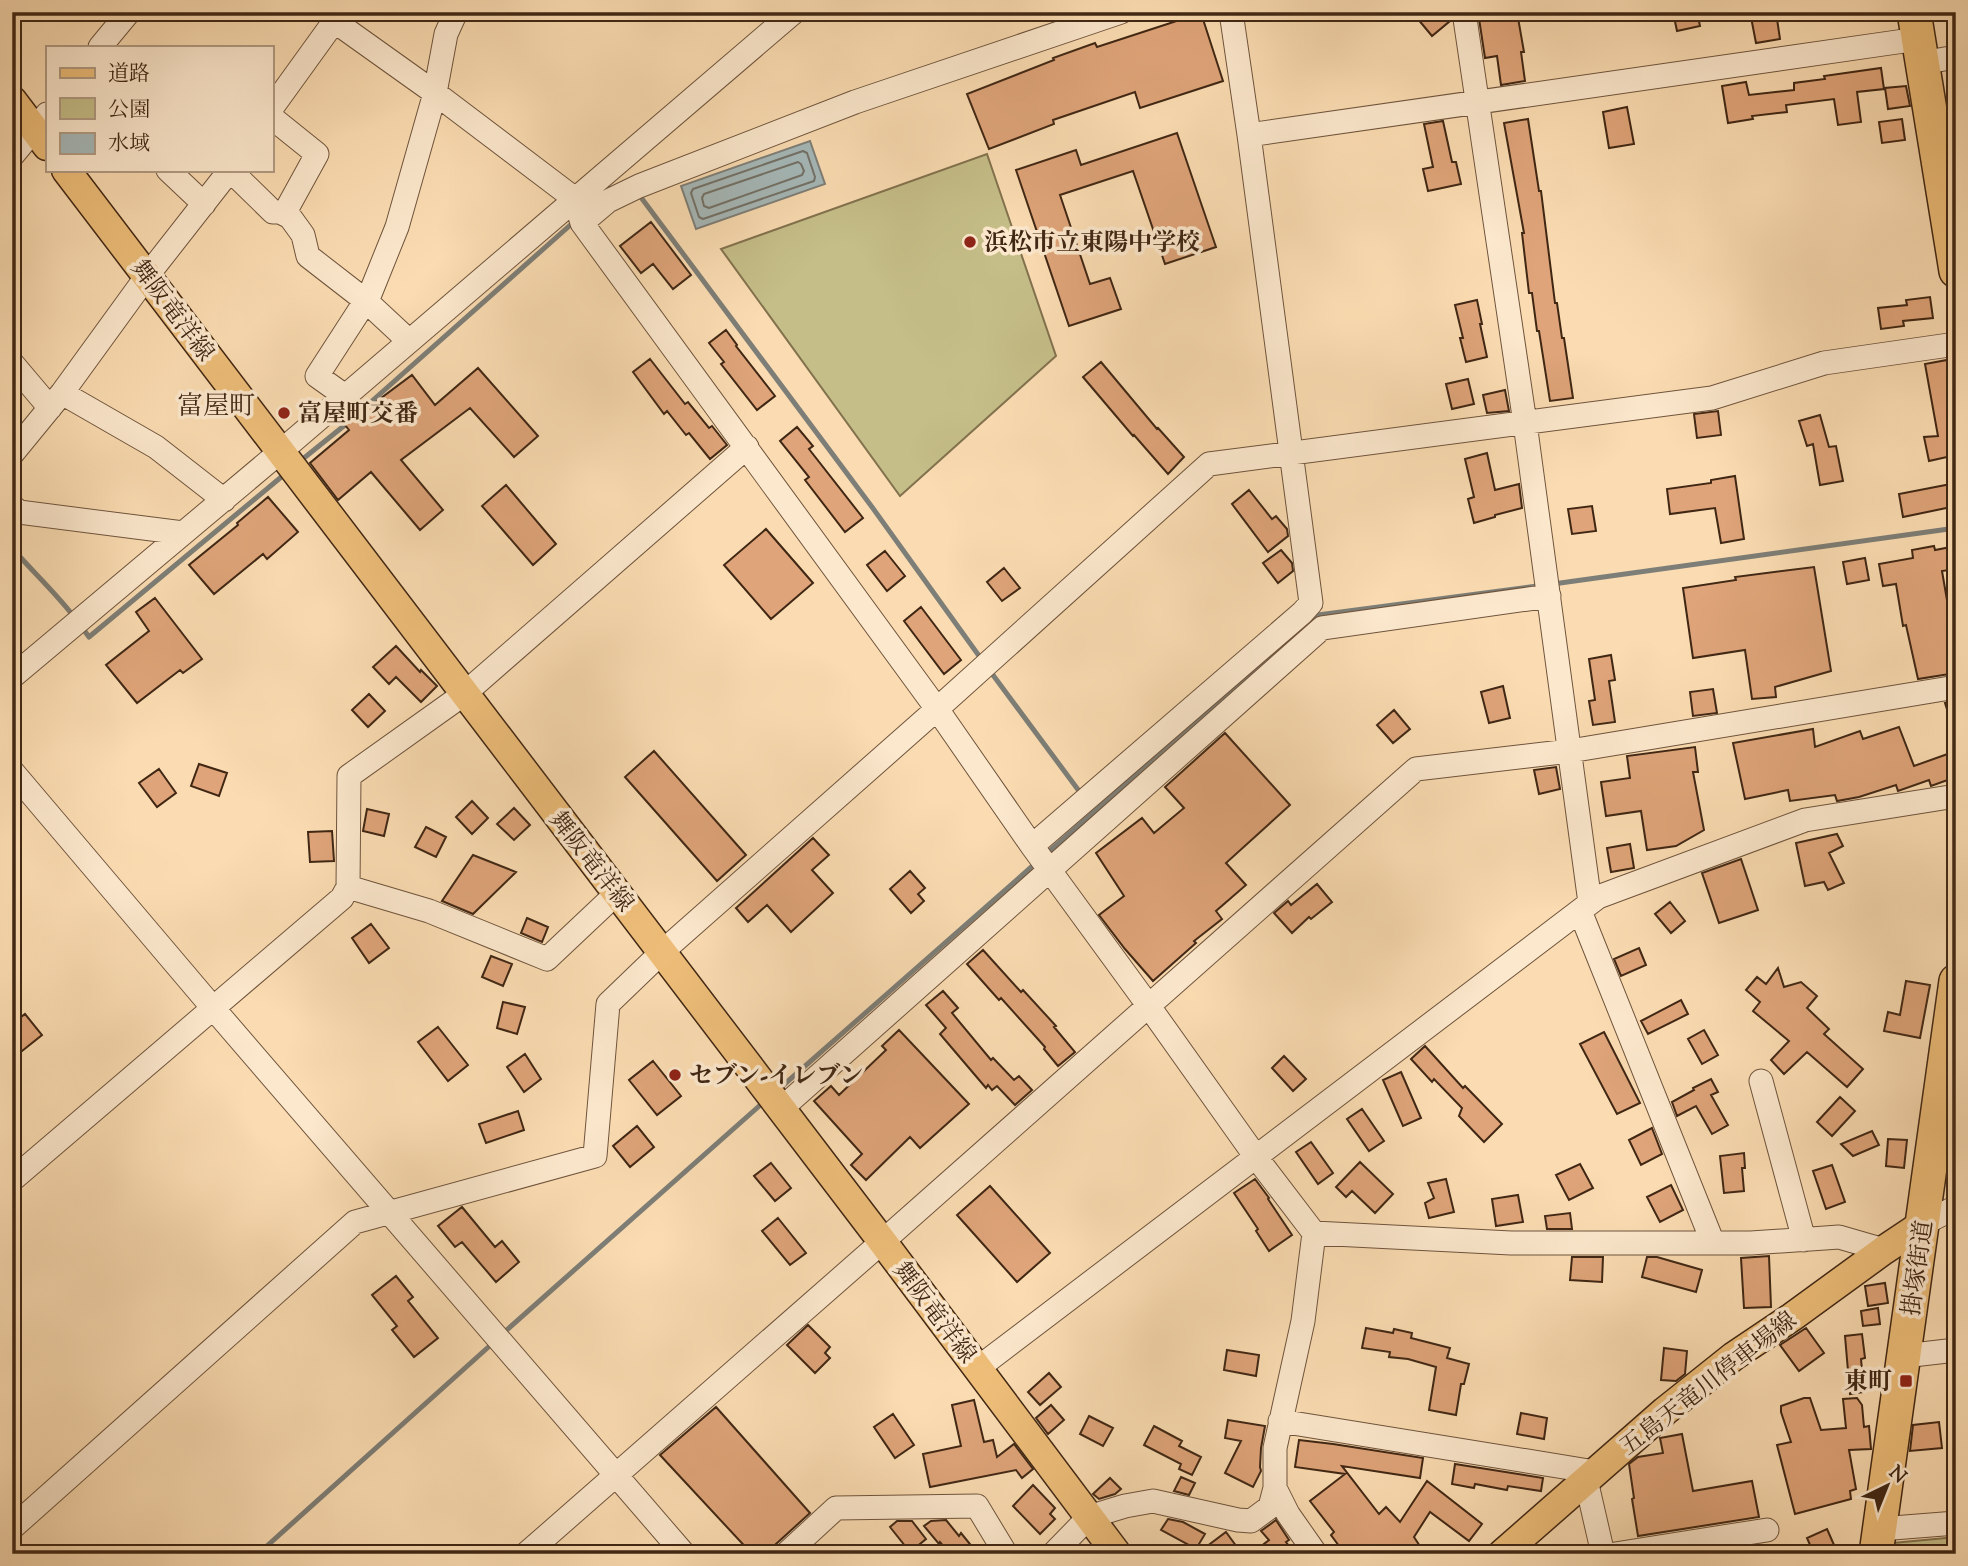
<svg xmlns="http://www.w3.org/2000/svg" width="1968" height="1566" font-family="'Sorts Mill Goudy','Noto Serif JP',serif">
<rect width="100%" height="100%" fill="#fbdcb2"/>
<filter id="stains"><feTurbulence type="fractalNoise" baseFrequency=".00286" numOctaves="4"/><feColorMatrix values="0 0 0 0 .2 0 0 0 0 .09 0 0 0 0 .02 0 0 0 .5 -.17"/></filter>
<radialGradient id="worn" r=".72"><stop offset=".6" stop-color="#630" stop-opacity="0"/><stop offset="1" stop-color="#630" stop-opacity=".3"/></radialGradient>
<path fill="#c5be88" stroke="#82724e" stroke-width="2" d="M987,154l69,202 -156,140 -179,-247z
M1956,1537v17h-62l-1,-11z"/>
<path fill="#a5b8b9" stroke="#7d7e77" stroke-width="2" d="M810,141l15,43 -129,45 -15,-43z"/>
<g fill="none" stroke-linecap="round" stroke-linejoin="round">
<path stroke="#727066" stroke-width="2" d="M803,151l4,2 8,24 -1,4 -111,38 -4,-2 -8,-24 2,-4z
M798,162l3,2 3,7 -2,4 -93,33 -5,-2 -2,-8 2,-4z"/>
<path stroke="#7d7e77" stroke-width="5" d="M1056,22l27,-10
M637,192l235,315 110,153
M299,462l46,-37 231,-205
M12,548c21,24 44,45 63,70
M1553,584l403,-56
M81,626l8,11 197,-164
M990,671l92,124
M1044,856l274,-241 219,-29
M779,1089l258,-227
M501,1335l265,-235
M258,1554l236,-212"/>
</g>
<path fill="#dfa479" stroke="#402714" stroke-width="2" d="M1412,12h31l7,9 -18,15z
M1478,12h39l7,40h-3l4,29 -24,4 -4,-29 -12,2z
M1673,12h24l3,14 -23,5z
M1750,12h26l4,27 -24,4z
M1201,13l22,68 -83,27 -5,-16 -82,28 1,4 -65,25 -22,-55 87,-34 -1,-2 42,-15 2,4z
M1881,68l3,21 -27,3 4,30 -23,3 -4,-26 -48,6 1,7 -35,4 1,3 -25,4 -6,-37 24,-4 3,13 45,-5v-7l31,-4 -1,-3z
M1906,86l4,20 -22,3 -3,-21z
M1627,107l7,37 -25,4 -6,-36z
M1528,119l11,72h2l14,112h2l5,35h2l9,60 -23,3 -11,-70h-2l-5,-38h-3l-7,-60h2l-20,-110z
M1902,119l3,21 -23,3 -3,-21z
M1443,121l9,41h4l5,22 -33,7 -5,-22 10,-2 -9,-43z
M1177,133l39,114 -51,17 -32,-93 -73,24 30,89 20,-6 11,31 -52,17 -53,-156 60,-20 5,15z
M651,222l40,53 -18,14 -20,-25 -12,9 -21,-27z
M1930,297l3,21 -30,3 1,5 -23,3 -3,-21 29,-3 -1,-5z
M1477,300l5,24h-2l7,33 -21,5 -6,-24h3l-8,-33z
M726,330l11,15 -1,1 39,50 -18,14 -36,-46 3,-2 -15,-19z
M650,359l35,45 3,-2 21,26 3,-2 15,19 -17,14 -21,-26 -3,2 -19,-24 -3,3 -31,-42z
M1947,360l9,45v50l-27,6 -5,-24 14,-1 -13,-72z
M1101,362l56,67 1,-1 26,29 -16,17 -34,-39 -1,1 -50,-59z
M478,368l60,68 -24,21 -44,-49 -69,52 42,50 -23,20 -49,-58 -33,28 -28,-37 39,-33 -4,-5 67,-50 23,30z
M1468,379l6,25 -22,5 -6,-25z
M1505,390l4,21 -22,2 -4,-18z
M1718,411l3,24 -24,3 -3,-24z
M1820,415l9,32 7,-1 7,35 -23,4 -7,-41 -6,2 -8,-25z
M797,427l16,19 -4,3 54,69 -18,14 -40,-52 4,-3 -29,-36z
M1487,453l8,37 24,-6 3,24 -27,7v2l-21,6 -6,-24 6,-2 -9,-38z
M1735,476l9,63 -23,4 -6,-35 -45,6 -3,-25 44,-6v-3z
M1956,483v23l-53,11 -4,-23z
M506,485l50,59 -23,21 -51,-59z
M1249,490l23,29 4,-3 11,13 1,7 -20,16 -36,-48z
M268,497l30,35 -31,27 -4,-5 -49,40 -25,-29 49,-40 -1,-2z
M1592,506l4,25 -24,3 -4,-25z
M766,529l47,54 -42,36 -47,-54z
M1934,546l1,4 21,-4v23l-14,2 6,35 8,-2v69l-38,6 -12,-54 -3,1 -7,-42 -13,2 -4,-22 34,-6 -1,-8z
M1281,550l11,13 1,8 -15,12 -15,-20z
M885,551l20,25 -18,15 -20,-26z
M1865,558l4,22 -22,4 -4,-22z
M1814,567l17,104 -56,16 1,10 -24,2 -7,-49 -52,8 -10,-70 53,-8 -1,-3z
M1004,568l16,20 -18,13 -15,-19z
M155,598l47,61 -19,14 -3,-3 -43,33 -31,-38 43,-34 -13,-19z
M921,607l40,53 -17,14 -40,-53z
M396,646l24,26 1,-2 16,16 -16,16 -25,-25 -7,7 -16,-17z
M1611,655l4,25 -6,1 6,41 -22,3 -4,-24 6,-1 -6,-41z
M1503,686l7,32 -21,5 -8,-31z
M1713,689l4,24 -24,3 -3,-24z
M369,694l16,17 -17,16 -16,-17z
M1956,701v26l-3,1 -8,-25z
M1394,710l16,19 -17,14 -16,-18z
M1899,727l15,39 42,-15v26l-25,9 -2,-6 -31,11 -2,-6 -37,12 -22,4 -2,-6 -45,6 -2,-11 -43,9 -12,-56 80,-14 2,18 45,-16 3,8z
M1225,733l65,72 -64,58 20,22 -30,26 6,8 -28,22 2,2 -43,38 -28,-32 -26,-34 25,-19 -28,-43 46,-35 12,15 30,-25 -19,-21z
M1695,747l3,25h-5l11,58 -28,16 -29,4 -6,-39 -35,5 -5,-34 29,-4 -3,-22z
M654,751l92,104 -29,26 -92,-104z
M199,764l28,9 -8,23 -28,-10z
M1556,767l4,22 -21,5 -5,-24z
M159,769l17,24 -19,14 -18,-24z
M472,801l16,17 -16,16 -16,-17z
M514,808l16,17 -16,15 -17,-16z
M367,809l22,5 -5,22 -21,-5z
M426,827l20,10 -10,20 -21,-10z
M332,831l2,30 -24,1 -2,-30z
M1837,834l6,12 -14,7 15,30 -16,7 -4,-8 -19,4 -9,-43z
M813,838l16,17 -17,15 21,23 -42,39 -24,-27 -19,17 -12,-14z
M1630,844l4,24 -23,4 -4,-24z
M473,855l43,17 -43,42 -31,-13z
M1741,859l17,51 -39,13 -17,-50z
M910,871l15,17 -7,6 6,7 -13,12 -21,-24z
M1317,884l15,18 -21,17 -2,-2 -17,16 -18,-20 14,-12 3,4z
M1670,902l15,19 -14,12 -16,-19z
M527,918l21,9 -6,15 -21,-9z
M371,924l18,24 -20,15 -17,-25z
M1639,948l7,17 -25,11 -7,-17z
M983,950l38,42 2,-2 33,36 -2,1 21,25 -17,14 -14,-17 1,-2 -44,-49 -2,2 -32,-36z
M491,956l21,8 -9,22 -21,-9z
M1778,968l6,19 17,-5 16,14 -10,12 22,21 -5,5 39,35 -16,18 -40,-35 -23,22 -13,-14 18,-19 -36,-30 7,-9 -14,-12 11,-13 9,7z
M1906,981l24,4 -10,53 -36,-7 4,-19 12,3z
M943,991l15,17 -6,5 39,47 2,-2 21,22 5,-4 13,14 -17,15 -18,-19 -5,4 -4,-5 -2,3 -46,-54 6,-6 -20,-23z
M1681,1000l7,14 -40,20 -7,-13z
M503,1002l22,5 -8,27 -20,-6z
M25,1014l17,21 -30,24v-35z
M438,1027l30,38 -20,16 -30,-39z
M899,1030l70,74 -49,44 -10,-11 -44,43 -15,-15 11,-11 -48,-53 17,-15 8,9 47,-45 -4,-4z
M1704,1030l14,25 -16,9 -14,-25z
M1604,1032l36,71 -23,11 -37,-70z
M1425,1046l38,42 2,-2 37,38 -18,18 -25,-26 3,-8 -28,-29 -2,3 -21,-23z
M525,1054l16,25 -17,13 -17,-25z
M1284,1056l22,23 -13,12 -21,-23z
M653,1061l28,35 -24,19 -28,-35z
M1401,1072l20,46 -18,8 -20,-46z
M1711,1079l7,13 -7,3 17,30 -16,9 -16,-28 -19,10 -5,-14 22,-12 -1,-2z
M1840,1097l15,14 -23,25 -15,-14z
M1362,1109l22,32 -15,10 -22,-32z
M518,1111l6,19 -38,13 -7,-19z
M637,1126l17,21 -24,20 -17,-21z
M1652,1128l10,26 -21,11 -12,-25z
M1872,1131l7,14 -26,11 -12,-12z
M1888,1139l19,1 -3,28 -18,-2z
M1311,1142l22,31 -15,11 -22,-32z
M1744,1153l1,15h-3l2,23 -20,2 -4,-37z
M1360,1162l33,32 -18,19 -23,-22 -6,6 -10,-10z
M771,1163l20,25 -16,13 -21,-25z
M1580,1164l13,24 -24,12 -13,-25z
M1832,1165l13,37 -19,7 -13,-38z
M1255,1179l14,19 -1,1 24,36 -23,16 -13,-20 2,-2 -24,-36z
M1446,1179l8,33 -25,6 -4,-15 9,-5 -6,-15z
M1671,1185l12,25 -23,12 -13,-25z
M990,1186l60,67 -33,29 -60,-67z
M1518,1195l5,27 -27,4 -4,-27z
M462,1207l33,40 7,-6 17,21 -23,20 -34,-40 -7,5 -17,-21z
M1570,1213l2,16h-25l-2,-13z
M778,1218l28,35 -16,12 -28,-34z
M1769,1256l2,51 -27,1 -3,-50z
M1572,1257h31l-1,25 -32,-2z
M1647,1257h10l45,13 -6,22 -54,-15z
M396,1276l17,21 -5,4 30,37 -24,19 -22,-27 5,-4 -25,-31z
M1885,1283l3,20 -20,3 -3,-20z
M1878,1308l2,16 -17,2 -2,-15z
M808,1325l22,22 -5,6 5,5 -15,15 -28,-28z
M1366,1328l27,5 1,-4 18,4 -1,5 39,10 -3,10 22,6 -5,20h-3l-5,31 -27,-5 7,-43 -28,-8 -19,-2 1,-5 -28,-4z
M1806,1328l18,25 -25,18 -19,-26z
M1862,1334l3,24 -4,1 3,33 -14,2 -5,-58z
M1664,1348l23,3 -2,23 -9,7 -15,-1z
M1227,1350l32,5 -3,21 -32,-6z
M1049,1373l12,14 -21,18 -12,-13z
M1804,1398h6l11,32 25,-2 -3,-29 14,-1 5,7 2,22 5,-1 2,23 -22,1 7,39 -6,2 1,8 -56,15 -18,-69 14,-3 -10,-30v-6z
M974,1400l10,42 9,-2 4,17 17,-13 19,25 -11,9 -6,-8 -86,17 -7,-33 38,-8 -9,-41z
M1051,1405l13,15 -16,14 -12,-16z
M716,1407l94,106 -45,41h-13l-92,-99z
M1521,1413l26,5 -3,21 -27,-5z
M893,1414l21,31 -19,13 -21,-31z
M1089,1416l24,12 -10,18 -23,-12z
M1228,1420l37,6 -4,22 -1,19 1,4 -8,16 -28,-14 16,-32 -16,-3z
M1939,1422l3,26 -32,3 3,-26z
M1154,1426l28,15 -3,5 22,11 -9,18 -13,-6 2,-5 -37,-19z
M1682,1434l11,57 59,-10 7,36 -121,19 -6,-37 2,-1 -5,-34 9,-7 25,-4 -3,-15z
M1299,1440l34,4 90,14 -3,20 -78,-12 37,48 7,-7 14,15 27,-41 55,43 -13,17 -39,-29 -16,25 11,17h-80l-14,-19 3,-3 -24,-31 35,-27 -50,-7z
M1455,1464l88,14 -2,13 -33,-5 -1,4 -32,-6 -1,4 -22,-4z
M1181,1477l14,6 -6,12 -15,-4z
M1110,1478l11,11 -6,5 -16,5 -6,-5z
M1033,1485l22,23 -5,6 5,5 -15,15 -27,-28z
M1168,1519l15,3 22,12 -9,15 -35,-19z
M946,1520l13,16 2,-3 17,21h-28l-10,-12 -1,2 -15,-18 7,-5z
M1276,1520l13,20 -3,2 9,12h-44l18,-14 -8,-9z
M897,1521h15l14,18 -16,13 -20,-25z
M1827,1529l11,25h-24l-7,-16z
M1226,1532l16,22h-24l-8,-10z
M1761,1545l2,9h-56z"/>
<g fill="none" stroke-linecap="round" stroke-linejoin="round">
<g stroke="#6f543c" stroke-width="25">
<path id="minor" d="M1464,12l61,411 65,480
M334,21l101,72 140,106 7,24 355,486 95,137 116,159 108,152 58,76 197,10h240l88,-6 45,13
M100,47l29,-35
M1921,63l35,-6
M271,109l70,-97
M271,117l46,37 -33,60
M1249,135l669,-96
M12,156l35,-42
M168,170l36,34
M230,170l43,42h7l10,5 13,18 5,21 58,45 43,40
M582,223l26,-22 31,-15 216,-84 266,-90
M12,363l38,45
M62,393l94,54 68,53
M345,396l-28,-20 53,-82 27,-67 38,-134 11,-59 10,-22
M12,454l50,-61 85,-117 83,-106
M12,506l7,6 164,21
M12,677l268,-225 514,-440
M12,771l201,237 471,546
M1032,846l270,-233 9,-10 -62,-468 -18,-123
M348,887l81,24 118,48 70,-66
M1580,911l133,332
M1761,1081l43,159
M781,1109l541,-481 227,-32
M12,1180l330,-282 6,-11 1,-111 115,-82 283,-247
M1923,1224l33,-17
M1314,1233l-11,88 -28,127v40l13,26 28,40
M1904,1356l52,-6
M978,1368l620,-471 207,-77 151,-24
M1280,1421l315,51
M1586,1480l17,74
M12,1528l343,-306 240,-66 13,-152 54,-52 275,-243 272,-245 503,-66 112,-35 132,-19
M1880,1529l76,-6
M526,1554l356,-312 534,-473 154,-18 386,-64
M786,1554l50,-46 141,-2 29,48
M1053,1554l36,-37 36,-11 28,-5 85,19 13,1 19,-14 5,-19
M1615,1554l152,-24"/>
</g>
<g stroke="#402714" stroke-width="31">
<path id="major" d="M12,100l35,46
M66,170l819,1075 232,309
M1502,1554l163,-143 69,-55 58,-39 92,-67 39,-26"/>
</g>
<g stroke="#402714" stroke-width="36">
<path id="highway" d="M1914,12l42,259
M1876,1554l80,-573"/>
</g>
<use href="#minor" stroke="#fce8cd" stroke-width="23"/>
<use href="#major" stroke="#eebe79" stroke-width="28"/>
<use href="#highway" stroke="#eebe79" stroke-width="33"/>
</g>
<g fill="#8f2418" stroke="#fce8cd" stroke-width="2.5">
<circle cx="970" cy="242" r="7"/>
<circle cx="284" cy="413" r="7"/>
<circle cx="675" cy="1075" r="7"/>
<rect x="1899" y="1374" width="14" height="14" rx="3.5"/>
</g>
<g text-anchor="middle" stroke-width="7" stroke-linejoin="round" paint-order="stroke">
<g font-size="24" font-weight="bold" fill="#402714" stroke="#fce8cd" text-anchor="start">
<text x="984" y="250">浜松市立東陽中学校</text>
<text x="298" y="421">富屋町交番</text>
<text x="689" y="1083">セブン-イレブン</text>
<text x="1892" y="1389" text-anchor="end">東町</text>
</g>
<g font-size="24" fill="#402714" stroke="#fce8cd">
<text transform="translate(173 310) rotate(53)" y="8">舞阪竜洋線</text>
<text transform="translate(592 861) rotate(52)" y="8">舞阪竜洋線</text>
<text transform="translate(1917 1268) rotate(-82)" y="8">掛塚街道</text>
<text transform="translate(935 1312) rotate(53)" y="8">舞阪竜洋線</text>
<text transform="translate(1708 1383) rotate(-38)" y="8">五島天竜川停車場線</text>
</g>
<g font-size="26" fill="#402714" stroke="#fce8cd">
<text x="216" y="414">富屋町</text>
</g>
</g>
<rect width="1968" height="1566" fill="none" stroke="#fbdcb2" stroke-width="42"/>
<rect x="14" y="14" width="1940" height="1538" fill="none" stroke="#402714" stroke-width="3.5"/>
<rect x="21" y="21" width="1926" height="1524" fill="none" stroke="#402714" stroke-width="2"/>
<rect x="46" y="46" width="228" height="126" fill="#fce8cd" stroke="#b19b83" stroke-width="2"/>
<rect x="60" y="68" width="35" height="10" fill="#eebe79" stroke="#b19b83" stroke-width="2"/>
<text x="108" y="80" font-size="21" fill="#402714">道路</text>
<rect x="60" y="98" width="35" height="21" fill="#c5be88" stroke="#b19b83" stroke-width="2"/>
<text x="108" y="116" font-size="21" fill="#402714">公園</text>
<rect x="60" y="133" width="35" height="21" fill="#a5b8b9" stroke="#b19b83" stroke-width="2"/>
<text x="108" y="150" font-size="21" fill="#402714">水域</text>
<g transform="translate(1887 1486) rotate(43)" stroke="#fce8cd" stroke-width="5" paint-order="stroke">
<path d="M0-5L12 26L0 18L-12 26Z" fill="#402714"/>
<text y="-10" font-size="19" font-weight="bold" text-anchor="middle" fill="#402714">N</text>
</g>
<rect width="100%" height="100%" filter="url(#stains)"/>
<rect width="100%" height="100%" fill="url(#worn)"/>
</svg>
